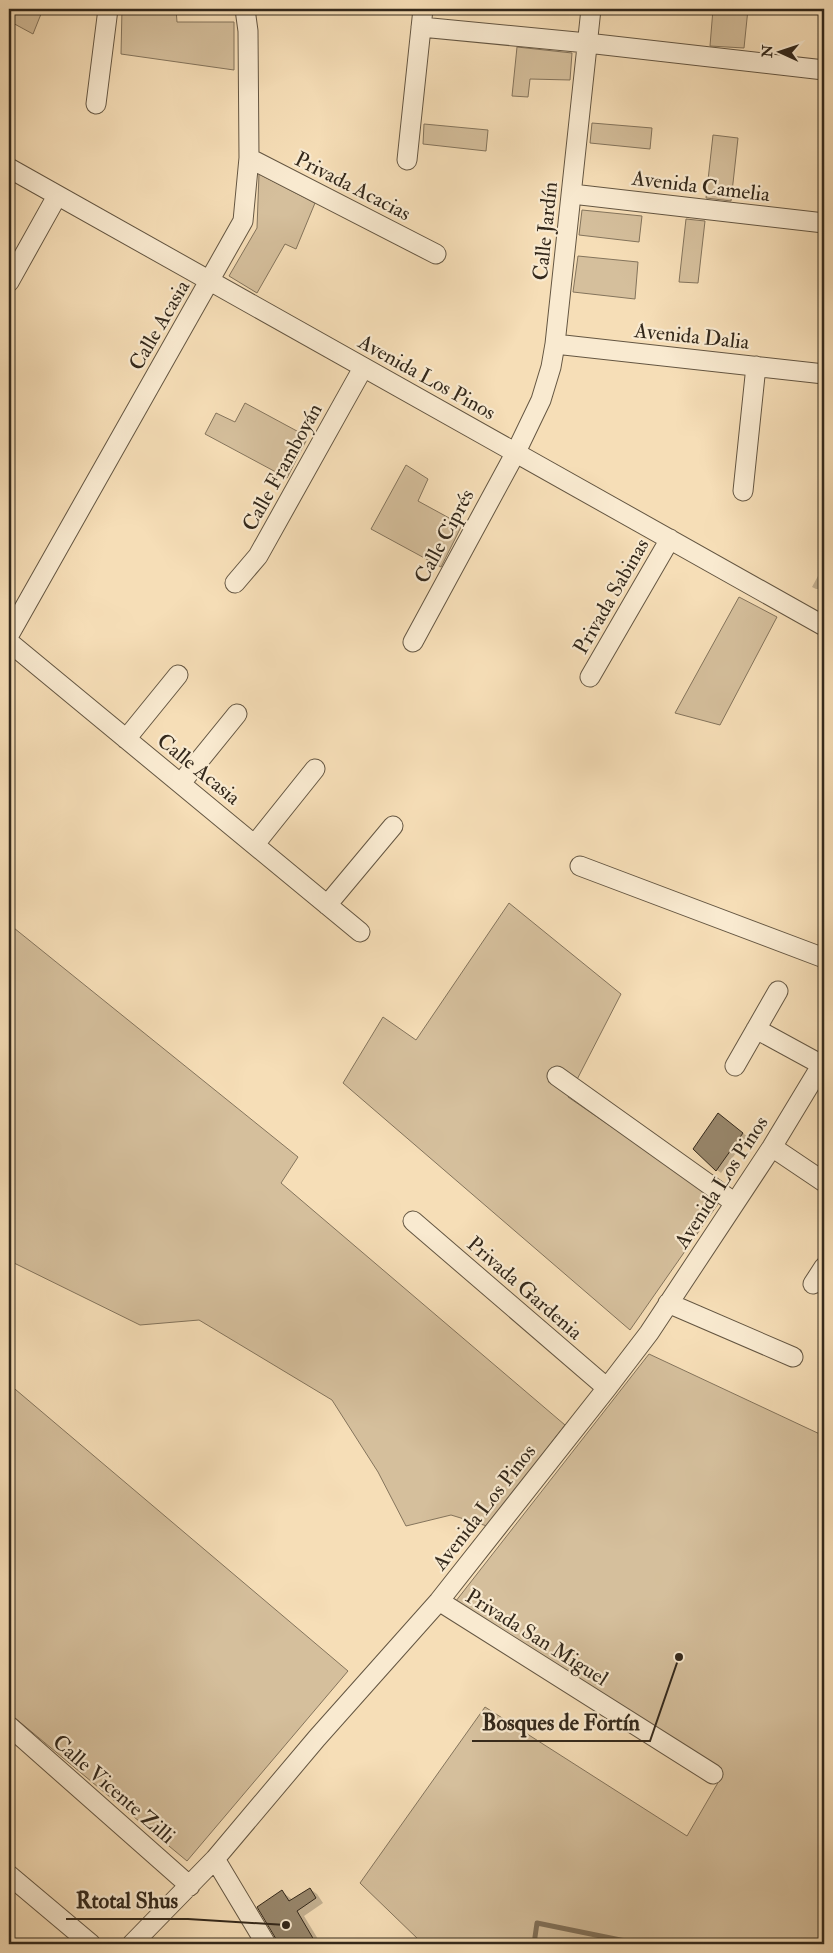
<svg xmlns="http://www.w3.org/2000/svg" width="833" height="1953" font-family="'IM FELL Double Pica',serif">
<rect width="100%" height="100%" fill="#f6deb7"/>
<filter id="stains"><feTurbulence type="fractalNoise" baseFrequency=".004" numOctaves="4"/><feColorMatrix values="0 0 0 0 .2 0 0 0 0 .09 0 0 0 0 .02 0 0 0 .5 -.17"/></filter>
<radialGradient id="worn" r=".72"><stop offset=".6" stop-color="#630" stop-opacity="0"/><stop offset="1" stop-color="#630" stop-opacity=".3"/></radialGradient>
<path fill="#d5bf9c" stroke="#84745c" d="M9,9h34l-10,25 -24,-13z
M122,9h54l1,13h57v48l-113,-16z
M713,9h35l-4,39 -34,-2z
M517,47l55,6 -2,27 -40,-1 -2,18 -16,-1z
M592,123l60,5 -2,21 -60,-6z
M424,124l64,6 -2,21 -63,-7z
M713,135l25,3 -7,63 -25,-3z
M259,174l56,29 -19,46 -11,-5 -28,49 -28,-17 28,-48z
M582,210l60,6 -3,26 -60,-7z
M686,219l19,2 -7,62 -19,-1z
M578,256l60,6 -3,37 -62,-7z
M245,403l63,34 -21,41 -82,-44 11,-21 19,9z
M406,465l22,14 -10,22 44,24 -21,42 -70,-38z
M739,597l38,20 -57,108 -45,-12z
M509,903l112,91 -53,103 152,104 -90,129 -287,-247 40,-66 33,23z
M9,924l289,233 -17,26 284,242 -78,101 -36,-11 -45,11 -28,-54 -46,-72 -133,-80 -59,5 -126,-62 -1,-30 -4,-2z
M649,1354l175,82v508h-407l3,-3 -60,-58 125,-176 202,129 36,-62 -271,-168z
M9,1384l339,287 -161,190 -178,-148z"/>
<path fill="#0003" d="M824,565v24h-8l-4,-2z
M718,1114l30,23 -27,36 -4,-3z
M310,1889l7,5 6,9 -19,13 17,28h-41l-22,-37 24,-15 11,8z"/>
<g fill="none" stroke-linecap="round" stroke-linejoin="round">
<path stroke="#807059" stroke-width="5" d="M534,1944l3,-21 103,21"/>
</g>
<path fill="#98876c" stroke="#33281b" d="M718,1113l25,20 -27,38 -23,-22z
M310,1888l6,10 -19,13 17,29 -9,4h-26l-22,-37 25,-17 7,11z"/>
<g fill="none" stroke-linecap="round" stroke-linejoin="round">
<g stroke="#645642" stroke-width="21">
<path id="minor" d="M421,27l166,16 237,27
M96,104l12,-95
M249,158l187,96
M407,160l16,-151
M9,168l815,458
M572,194l252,29
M9,282l48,-86
M555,344l269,30
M743,491l13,-125
M235,583l23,-27 105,-188
M9,635l234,-414 6,-63 -1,-127 -3,-22
M9,642l351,290
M413,642l103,-190 25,-52 10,-33 4,-23 36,-335
M590,677l80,-138
M126,739l52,-64
M181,783l56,-69
M255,844l60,-75
M580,866l244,92
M327,905l66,-79
M756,1029l66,36
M735,1066l43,-75
M557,1076l178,127
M772,1147l52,35
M413,1221l194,167
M813,1284l11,-17
M668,1303l125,54
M439,1601l274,173
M9,1726l181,160
M215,1859l51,85
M9,1875l82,69
M132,1944l83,-85 102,-121 122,-137 168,-213 42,-55 123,-186 52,-86"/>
</g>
<use href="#minor" stroke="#f9ead0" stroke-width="19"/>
</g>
<g text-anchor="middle" stroke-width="4.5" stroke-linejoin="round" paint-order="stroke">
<g font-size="21" fill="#33281b" stroke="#f9ead0">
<text transform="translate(353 186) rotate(27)" y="7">Privada Acacias</text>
<text transform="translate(701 186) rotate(7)" y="7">Avenida Camelia</text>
<text transform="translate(545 231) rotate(-84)" y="7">Calle Jardín</text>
<text transform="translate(159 325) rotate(-60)" y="7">Calle Acasia</text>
<text transform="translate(692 336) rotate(6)" y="7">Avenida Dalia</text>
<text transform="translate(427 377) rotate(29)" y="7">Avenida Los Pinos</text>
<text transform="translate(282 467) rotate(-61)" y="7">Calle Framboyán</text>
<text transform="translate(444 536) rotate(-62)" y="7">Calle Ciprés</text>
<text transform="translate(611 596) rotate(-60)" y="7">Privada Sabinas</text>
<text transform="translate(199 769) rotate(39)" y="7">Calle Acasia</text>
<text transform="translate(721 1182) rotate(-57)" y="7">Avenida Los Pinos</text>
<text transform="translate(525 1288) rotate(41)" y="7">Privada Gardenia</text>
<text transform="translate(484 1507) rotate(-52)" y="7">Avenida Los Pinos</text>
<text transform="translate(537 1637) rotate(32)" y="7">Privada San Miguel</text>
<text transform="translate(114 1789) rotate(41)" y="7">Calle Vicente Zilli</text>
</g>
</g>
<path fill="none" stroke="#33281b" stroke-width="2" d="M679 1657L650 1741H472M286 1925L188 1919H66"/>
<g fill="#33281b" stroke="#f9ead0" stroke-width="2">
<circle cx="679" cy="1657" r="5"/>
<circle cx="286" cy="1925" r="5"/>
</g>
<g font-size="22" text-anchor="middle" font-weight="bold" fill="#33281b" stroke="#f9ead0" stroke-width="4.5" stroke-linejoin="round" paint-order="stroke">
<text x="561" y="1730">Bosques de Fortín</text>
<text x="127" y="1908">Rtotal Shus</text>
</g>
<rect width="833" height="1953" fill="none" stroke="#f6deb7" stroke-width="30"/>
<rect x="10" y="10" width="813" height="1933" fill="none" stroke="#33281b" stroke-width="2.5"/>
<rect x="15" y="15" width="803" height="1923" fill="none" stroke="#33281b"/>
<g transform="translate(780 52) rotate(273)" stroke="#f9ead0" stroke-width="4" paint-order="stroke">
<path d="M0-4L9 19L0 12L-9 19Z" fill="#33281b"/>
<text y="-8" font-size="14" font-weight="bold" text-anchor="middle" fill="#33281b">N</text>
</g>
<rect width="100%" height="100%" filter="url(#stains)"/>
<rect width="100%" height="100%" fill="url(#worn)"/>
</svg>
